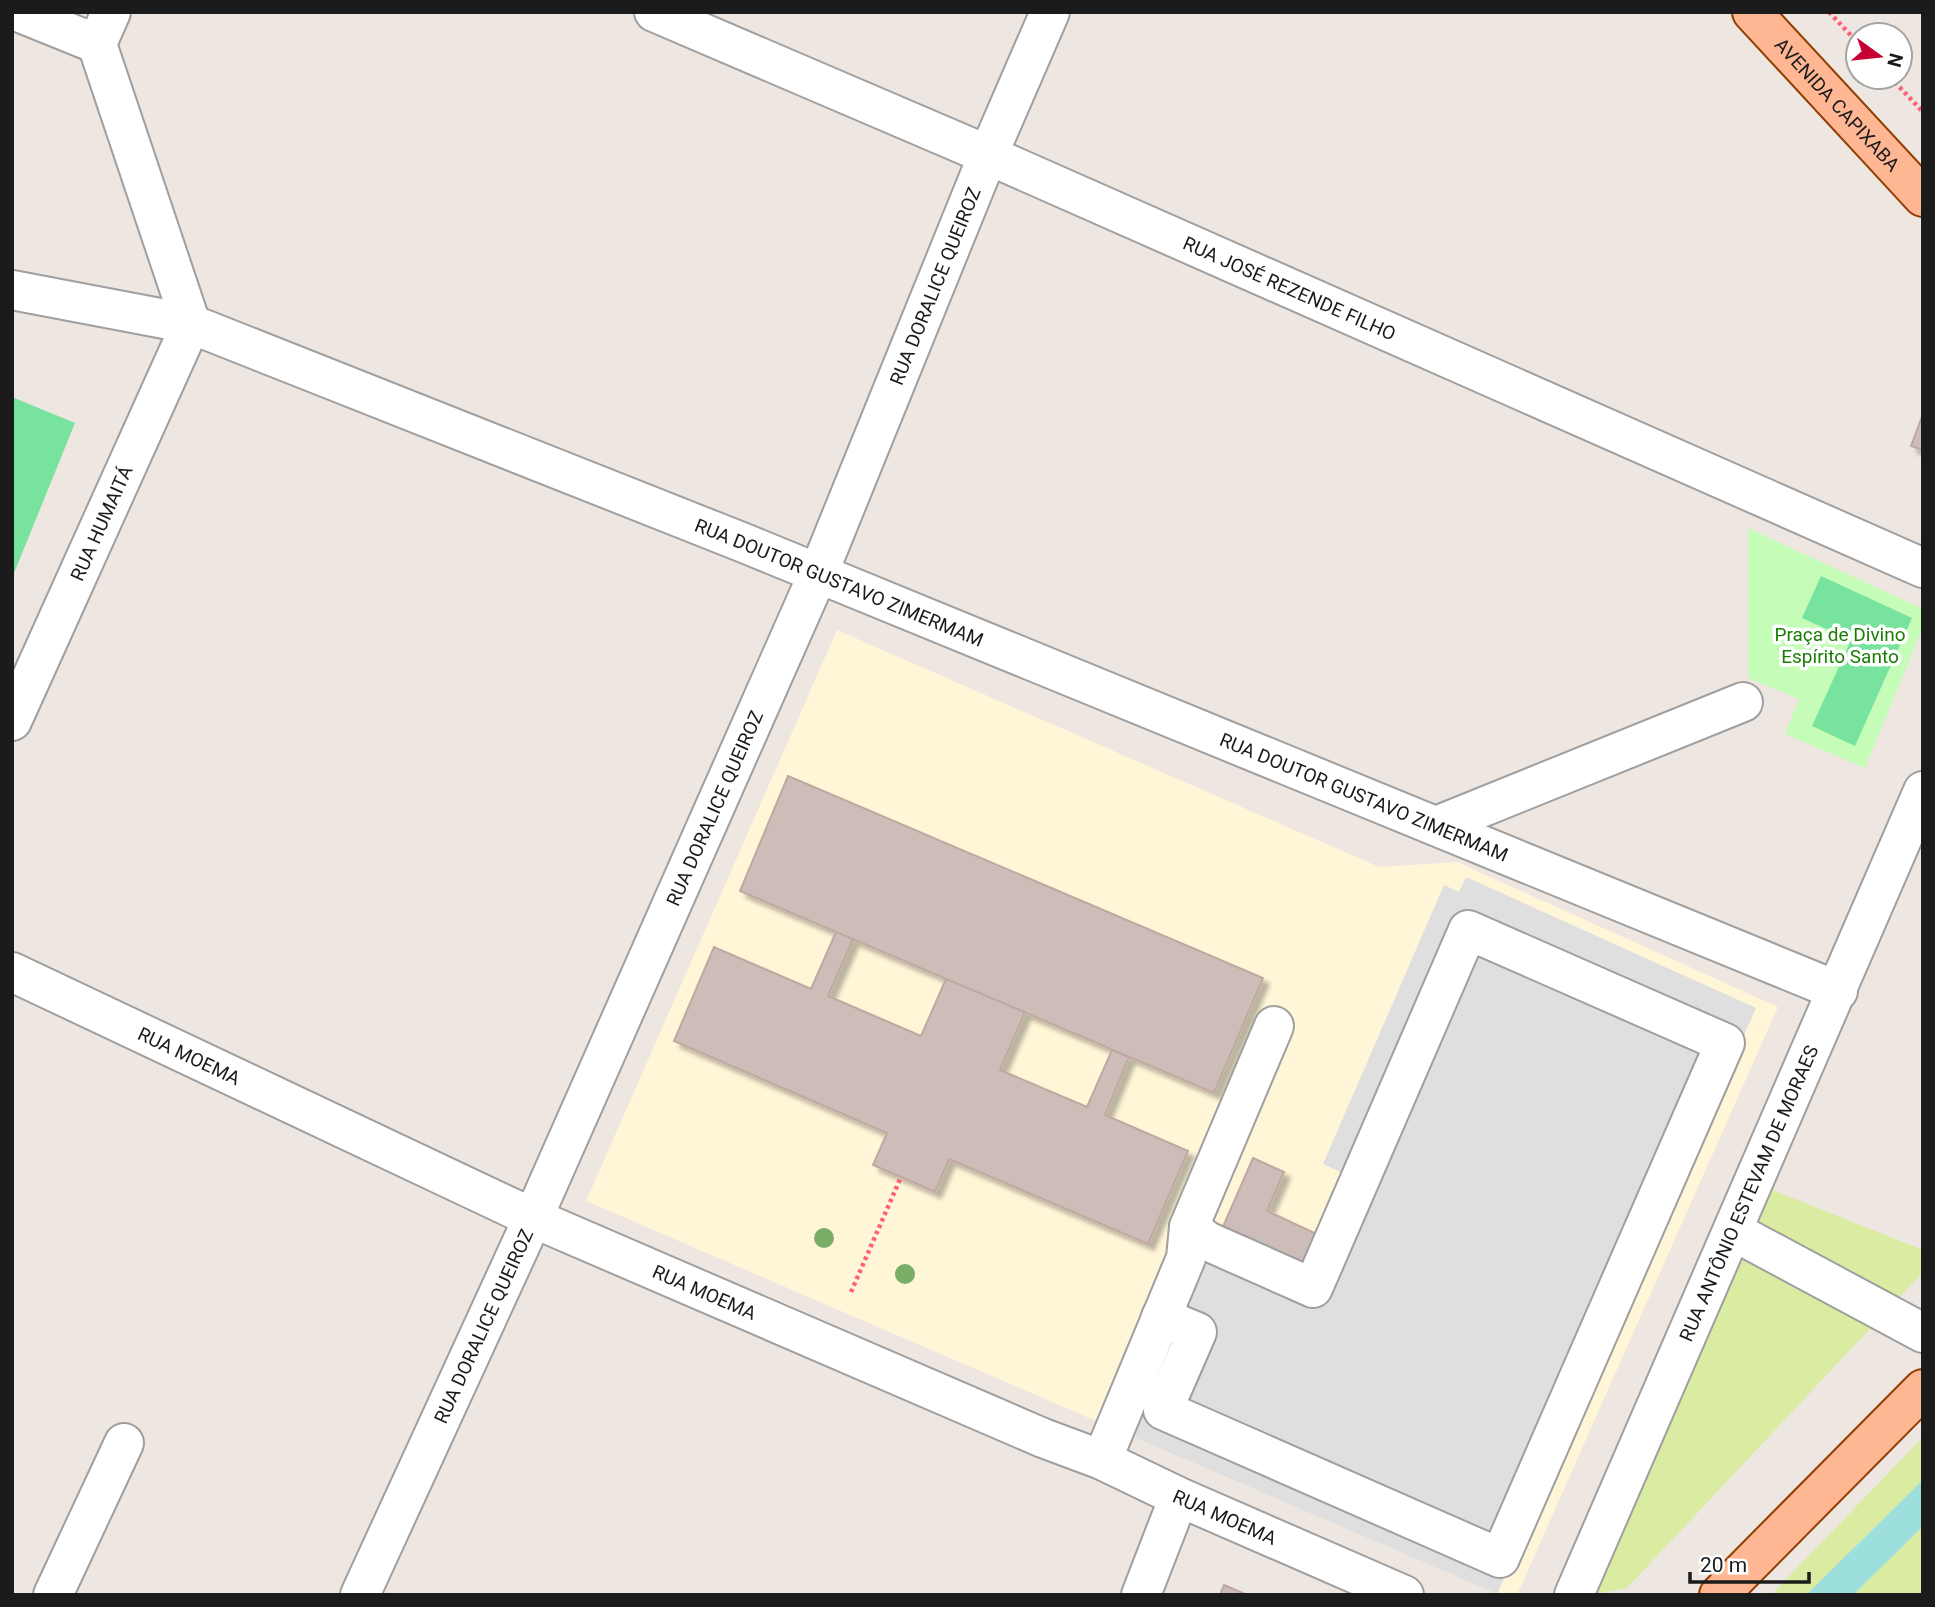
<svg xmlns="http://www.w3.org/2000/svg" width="1935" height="1607" font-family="Roboto,sans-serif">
<defs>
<filter id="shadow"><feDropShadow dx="6" dy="6" stdDeviation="2" flood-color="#0004"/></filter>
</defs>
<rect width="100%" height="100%" fill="#eee6e0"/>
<path fill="#fff5d7" d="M837,630l542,237 78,-5 321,145 -261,588 -20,-1 -911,-393z"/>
<path fill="#d9eca1" d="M1760,1185l163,65v22l-296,316 -40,7z
M1923,1437v43l-117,115h-35z
M1923,1526v69h-70z"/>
<path fill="#c4fcb8" d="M1748,528l175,81v18l-58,141 -80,-34 14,-35 -51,-21z"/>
<path fill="#78e39f" d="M12,397l63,26 -63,155z
M1821,576l91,42 -57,128 -43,-20 39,-86 -49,-22z"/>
<path fill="#dfdfdf" d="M1466,877l290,131 -259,586 -366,-158 91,-207 86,37 39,-91 -24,-11 121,-279 15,7z"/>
<path fill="#9ddfdd" d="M1923,1480v46l-70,69h-47z"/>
<path fill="#cdbdb9" stroke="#c0a7a1" stroke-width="2" filter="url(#shadow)" d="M1923,414v36l-12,-4z
M788,776l475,202 -49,115 -474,-202z
M836,932l17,7 -25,57 93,40 25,-57 79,33 -25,58 87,37 25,-57 17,7 -24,58 83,36 -40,93 -199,-85 -14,33 -34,-15 -28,-12 14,-32 -213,-92 40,-94 97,42z
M1253,1158l31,14 -17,39 54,25 -13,31 -86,-38z
M1224,1585l23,10h-27z"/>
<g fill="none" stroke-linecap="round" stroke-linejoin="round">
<g stroke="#9f9f9f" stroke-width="42">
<g id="minor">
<path d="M18,12l79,32 94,280"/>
<path id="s1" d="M654,12l334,143 935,413"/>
<path d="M97,44l14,-32"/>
<path id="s2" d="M12,290l179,34 553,219 1094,448"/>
<path id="s3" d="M12,721l179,-397"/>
<path d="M1436,826l307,-124"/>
<path id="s4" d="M12,972l521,246 510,220 59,22 77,37 225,98"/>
<path d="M1733,1231l190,102"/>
<path d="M1161,1317l36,15 -34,78 337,148 225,-515 -257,-113 -155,358 -106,-47 -18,-14"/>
<path d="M1102,1460l84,-202 3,-31 85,-201"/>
<path d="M53,1595l71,-152"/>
<path id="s5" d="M360,1595l173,-377 285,-644 170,-419 62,-143"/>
<path d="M1141,1595l38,-98"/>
<path id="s6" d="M1574,1595l349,-804"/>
</g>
</g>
<g stroke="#923d00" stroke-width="42">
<g id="major">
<path id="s7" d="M1752,12l171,185"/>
<path d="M1719,1595l204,-206"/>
</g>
</g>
<path stroke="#ff5f77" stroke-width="4.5" stroke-dasharray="3.5 3.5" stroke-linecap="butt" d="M1829,12l29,31
M1890,77l33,35
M851,1292l50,-115"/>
<use href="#minor" stroke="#fff" stroke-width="38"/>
<use href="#major" stroke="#ffb693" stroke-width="38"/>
</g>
<g fill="#79ad68">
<circle cx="824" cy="1238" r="10"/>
<circle cx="905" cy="1274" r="10"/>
</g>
<g text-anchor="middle" stroke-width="7" stroke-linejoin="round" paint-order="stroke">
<g font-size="19" fill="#1b1b1b" stroke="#fff">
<text dy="7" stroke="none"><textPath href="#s7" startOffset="126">AVENIDA CAPIXABA</textPath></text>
<text dy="7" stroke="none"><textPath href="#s5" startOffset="1430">RUA DORALICE QUEIROZ</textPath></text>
<text dy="7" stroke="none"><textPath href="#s1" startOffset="693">RUA JOSÉ REZENDE FILHO</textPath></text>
<text dy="7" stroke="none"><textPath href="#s3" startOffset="217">RUA HUMAITÁ</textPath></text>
<text dy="7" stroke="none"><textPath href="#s2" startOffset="880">RUA DOUTOR GUSTAVO ZIMERMAM</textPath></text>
<text dy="7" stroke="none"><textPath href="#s2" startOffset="1447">RUA DOUTOR GUSTAVO ZIMERMAM</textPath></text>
<text dy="7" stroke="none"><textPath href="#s5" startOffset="863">RUA DORALICE QUEIROZ</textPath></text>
<text dy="7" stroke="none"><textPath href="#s4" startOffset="196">RUA MOEMA</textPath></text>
<text dy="7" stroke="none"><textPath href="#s6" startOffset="438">RUA ANTÔNIO ESTEVAM DE MORAES</textPath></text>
<text dy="7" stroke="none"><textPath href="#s4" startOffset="763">RUA MOEMA</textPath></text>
<text dy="7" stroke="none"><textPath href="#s5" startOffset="296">RUA DORALICE QUEIROZ</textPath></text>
<text dy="7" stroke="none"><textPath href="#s4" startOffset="1330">RUA MOEMA</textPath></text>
</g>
<g font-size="19" fill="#197e05" stroke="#fff">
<text x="1840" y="641">Praça de Divino<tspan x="1840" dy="22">Espírito Santo</tspan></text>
</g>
</g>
<rect width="1935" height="1607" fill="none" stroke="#1b1b1b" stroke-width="28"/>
<g transform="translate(1879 56) rotate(105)"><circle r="33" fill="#ffffff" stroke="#a4a4a4" stroke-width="2"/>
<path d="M0-5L12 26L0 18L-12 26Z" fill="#c60032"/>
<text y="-10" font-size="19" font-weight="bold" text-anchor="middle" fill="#1b1b1b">N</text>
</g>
<path d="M1690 1572v10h119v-10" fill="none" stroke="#1b1b1b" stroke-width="3.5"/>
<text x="1700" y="1572" font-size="21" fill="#1b1b1b" stroke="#ffffff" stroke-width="5" paint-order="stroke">20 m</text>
</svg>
